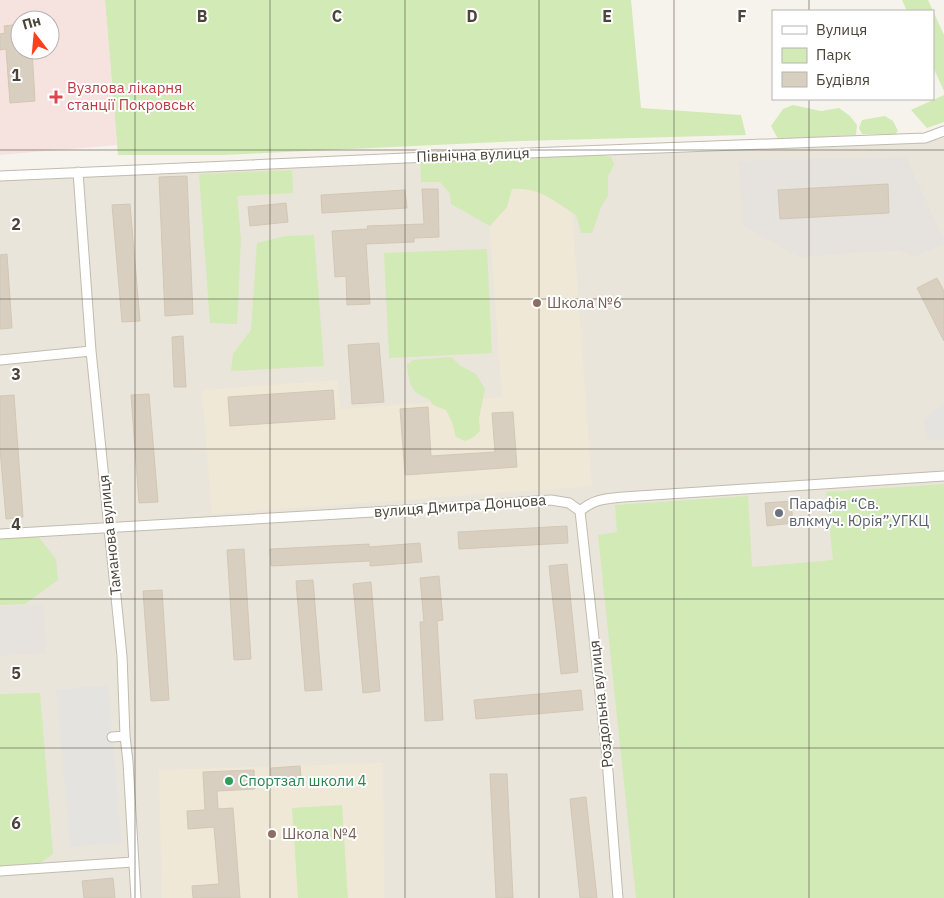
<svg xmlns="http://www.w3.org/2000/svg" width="944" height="898" font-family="'IBM Plex Sans',sans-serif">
<rect width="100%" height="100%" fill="#f6f3ec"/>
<path fill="#eae5da" d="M944,131v767h-944v-723l925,-37z"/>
<path fill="#e6e2dd" d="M906,157l38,83v4l-31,13 -14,-7 -100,7 -55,-31 -6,-65z
M44,605l2,48 -46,3v-49z"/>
<path fill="#efe8d6" d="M569,170l23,316 -380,28 -10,-124 136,-10 2,29 162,-12 -16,-221z
M383,763l1,135h-222l-3,-128z"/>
<path fill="#f6e3e0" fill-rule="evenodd" d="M0,0h105l12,145 -117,10zM20,20h30v30h-30z"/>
<path fill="#d2eab5" d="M105,0h526l10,108 100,7 5,20 -225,6 -299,14h-104z
M902,0h26l16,35v56l-11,-24v-56h-26z
M944,95v27l-17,6 -16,-18z
M793,105l28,6 18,-3 11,8 7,9 -1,10 -78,4 -7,-13 12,-17z
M885,116l8,5 5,10 -3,3h-33l-3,-6 3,-8z
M599,155l12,2 3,8 -6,11v20l-7,11 -9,26h-11l-5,-18c-20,-13 -38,-29 -64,-26l-5,18 -17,19 -39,-22 -1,-10 -10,-12h-19l-1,-20z
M292,170l1,23 -56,3 4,43 -4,85 -27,-1 -11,-149z
M314,235l10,131 -93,5 2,-17 18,-24 6,-87 28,-7z
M487,249l5,104 -103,5 -5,-105z
M451,357l10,9 15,8 9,15 -6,29 1,13 -6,6 -9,4 -9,-4 -4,-15 -6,-12 -13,-5 -5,-7c-18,-4 -19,-17 -21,-33l6,-5z
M944,484v414h-308l-38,-363 19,-3 -2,-27 133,-9 4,71 81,-7 -7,-68z
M37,535l19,24 2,21 -33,24 -25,1v-67z
M40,693l13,161 -14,10 -39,2v-172z
M342,805l6,93h-50l-6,-90z"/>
<path fill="#e5e3e0" d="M944,402v37l-18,2 -2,-21z
M108,685l14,158 -52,4 -14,-157z"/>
<path fill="#d8cfc1" stroke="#d3c7b4" d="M20,24v26h12l3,51 -25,2 -4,-54 -6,1v-16l5,-1 -1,-7z
M187,176l6,138 -28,2 -6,-139z
M888,184l1,29 -109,6 -2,-29z
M422,189h16l1,48 -25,1v4l-48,2 4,60 -23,1 -1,-29 -11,1 -3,-46 36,-2 -1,-3 57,-2z
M405,190l2,18 -85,5 -1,-18z
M286,203l2,19 -38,4 -2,-19z
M130,204l10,117 -18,1 -10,-117z
M7,254l5,74 -12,1v-74z
M937,278l7,13v50l-27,-53z
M183,336l3,51h-12l-2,-50z
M379,343l5,59 -32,2 -4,-59z
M333,390l2,29 -105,7 -2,-29z
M149,394l9,108 -19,1 -8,-108z
M14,395l9,122 -17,2 -6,-70v-53z
M428,407l3,49 64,-4 -3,-39 21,-1 4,55 -112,8 -5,-66z
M791,501l2,22 -26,3 -2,-23z
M567,526l1,17 -109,6 -1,-17z
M420,543l2,19 -52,4v-5l-99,5 -1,-17 99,-5v3z
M244,549l7,110 -17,1 -7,-110z
M567,564l11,108 -17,2 -12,-108z
M439,576l4,44 -6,1 6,99 -18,1 -5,-99h4l-4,-44z
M313,580l9,110 -17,1 -9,-110z
M371,582l9,109 -17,2 -10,-109z
M162,590l7,110 -18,1 -8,-110z
M581,690l2,20 -107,9 -2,-19z
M300,766l1,11 -30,2v-11z
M254,770l1,19 -38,2 1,18 15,-1 7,90h-47l-1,-12 27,-2 -5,-57 -26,2 -1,-18 18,-1 -2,-38z
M490,774h17l6,124h-17z
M586,797l11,101h-17l-10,-99z
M113,878l2,20h-31l-2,-17z"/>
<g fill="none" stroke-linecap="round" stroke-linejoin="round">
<g stroke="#c2bbae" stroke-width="11">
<path id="street" d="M78,172l13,179 31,305 3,80 3,26 8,136
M0,176l473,-21 452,-17 19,-7
M0,360l91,-9
M580,511l26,236 12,151
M0,534l441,-26 110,-8 18,3 11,8c14,-12 25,-12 43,-14l321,-21
M112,737l13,-1
M0,871l133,-9"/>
</g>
<use href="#street" stroke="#fff" stroke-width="9"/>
</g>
<path fill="none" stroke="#4b4439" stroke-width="1" stroke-opacity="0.55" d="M135,0v898M270,0v898M405,0v898M539,0v898M674,0v898M809,0v11M809,99v799M0,150h944M0,299h944M0,449h944M0,599h944M0,748h944"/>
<path fill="#e0444e" stroke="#fff" stroke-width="2" d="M53.5 89.5h5v5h5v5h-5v5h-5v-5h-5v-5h5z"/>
<g fill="#8d6e63" stroke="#fff" stroke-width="2">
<circle cx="537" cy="303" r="5"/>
<circle cx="272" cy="834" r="5"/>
</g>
<circle fill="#6b7280" stroke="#fff" stroke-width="2" cx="779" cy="513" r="5"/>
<circle fill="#2e9e5b" stroke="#fff" stroke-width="2" cx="229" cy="781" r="5"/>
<g text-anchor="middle" stroke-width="4" stroke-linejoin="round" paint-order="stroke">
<g font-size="15" fill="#be3a42" stroke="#fff" text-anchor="start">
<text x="67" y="93">Вузлова лікарня<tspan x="67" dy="17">станції Покровськ</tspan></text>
</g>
<g font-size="15" fill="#4b4439" stroke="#fff">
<text transform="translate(473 155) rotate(-2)" y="5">Північна вулиця</text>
<text transform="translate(460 506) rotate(-4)" y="5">вулиця Дмитра Донцова</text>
<text transform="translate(110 535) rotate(-96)" y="5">Таманова вулиця</text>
<text transform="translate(601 704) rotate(-96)" y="5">Роздольна вулиця</text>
</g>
<g font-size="15" fill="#785e54" stroke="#fff" text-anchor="start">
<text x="547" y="308">Школа №6</text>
<text x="282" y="839">Школа №4</text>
</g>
<g font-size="15" fill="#5b616d" stroke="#fff" text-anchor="start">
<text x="789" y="509">Парафія “Св.<tspan x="789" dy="17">влкмуч. Юрія”,УГКЦ</tspan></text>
</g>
<g font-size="15" fill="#27864d" stroke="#fff" text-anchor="start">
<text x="239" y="786">Спортзал школи 4</text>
</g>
</g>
<g font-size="16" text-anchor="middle" font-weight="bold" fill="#4b4439" stroke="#fff" stroke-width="4" stroke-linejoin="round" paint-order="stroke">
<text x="202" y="22">B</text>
<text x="337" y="22">C</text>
<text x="472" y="22">D</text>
<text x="607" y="22">E</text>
<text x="742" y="22">F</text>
<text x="16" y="81">1</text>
<text x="16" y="230">2</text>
<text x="16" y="380">3</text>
<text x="16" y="530">4</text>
<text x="16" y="679">5</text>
<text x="16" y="829">6</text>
</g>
<rect x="772" y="10" width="162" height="90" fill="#ffffff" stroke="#b7b4b0"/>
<rect x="782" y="26" width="25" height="8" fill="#ffffff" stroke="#b7b4b0"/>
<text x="816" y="35" font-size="15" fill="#4b4439">Вулиця</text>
<rect x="782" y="48" width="25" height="15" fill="#d2eab5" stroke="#b7b4b0"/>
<text x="816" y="60" font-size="15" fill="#4b4439">Парк</text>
<rect x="782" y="72" width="25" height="15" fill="#d8cfc1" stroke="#b7b4b0"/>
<text x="816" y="85" font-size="15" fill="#4b4439">Будівля</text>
<g transform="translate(35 35) rotate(344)"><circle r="24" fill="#ffffff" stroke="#b7b4b0"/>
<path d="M0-4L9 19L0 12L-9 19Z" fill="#fc3f1d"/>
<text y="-8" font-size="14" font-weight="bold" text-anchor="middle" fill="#4b4439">Пн</text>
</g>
</svg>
